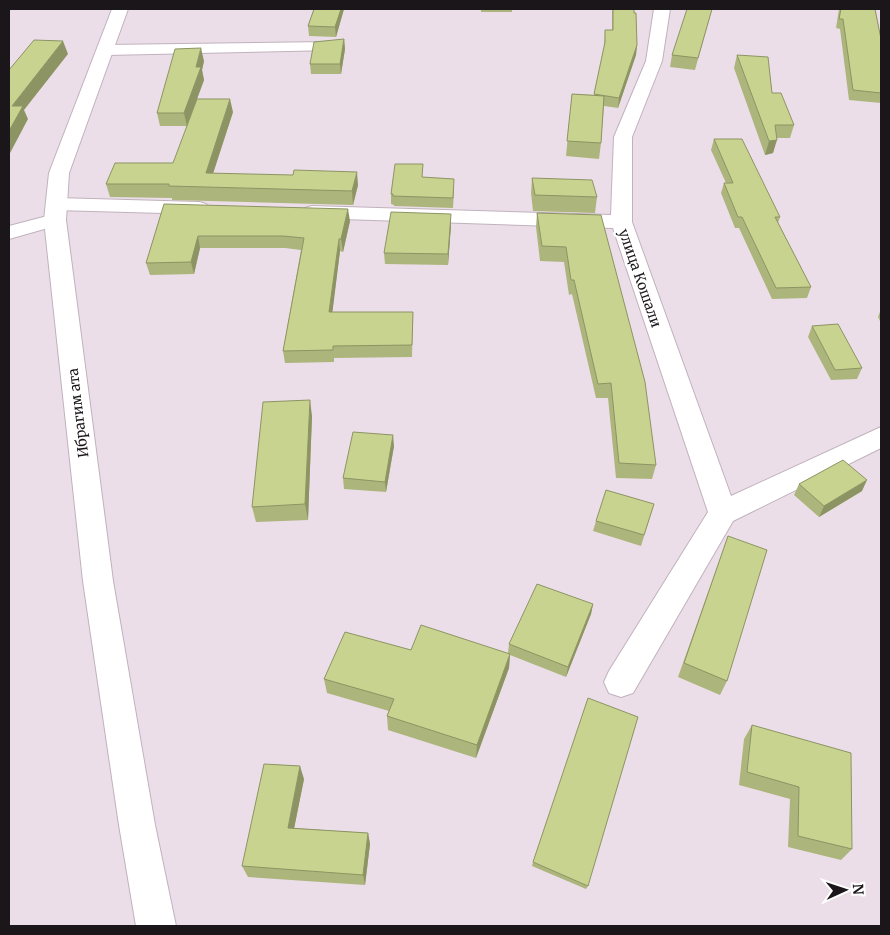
<svg xmlns="http://www.w3.org/2000/svg" width="890" height="935" font-family="Merriweather,serif">
<rect width="100%" height="100%" fill="#ecdee8"/>
<g fill="none" stroke-linecap="round" stroke-linejoin="round">
<g stroke="#c0b2bc" stroke-width="2">
<path id="street" d="M654,9h16l-8,52 -30,76v85l99,274 150,-69v21l-148,73 -100,172 -12,4 -12,-4 -5,-11 5,-11 99,-159 -95,-284 -301,-10 -7,-2 -3,-4 3,-4 7,-2 299,9 3,-78 32,-76z
M328,42l6,2 2,3 -2,3 -228,5 -6,-1 -2,-4 2,-4 6,-1z
M56,198l143,4 7,2 3,4 -3,4 -7,2 -143,-4 -7,-2 -3,-4 3,-4z
M55,214l7,2 4,4 -4,4 -53,15v-13z"/>
</g>
<g stroke="#c0b2bc" stroke-width="2">
<path id="secondary" d="M112,9h16l-59,164 -3,47 47,361 42,244 21,101h-40l-17,-101 -36,-244 -39,-361 5,-47z"/>
</g>
<use href="#street" fill="#fff" fill-rule="evenodd"/>
<use href="#secondary" fill="#fff" fill-rule="evenodd"/>
</g>
<path fill="#acb57b" d="M314,9h30l-8,28 -27,-1 -1,-10z
M481,9h31v3h-31z
M612,9h22l3,36 -1,10 -18,53 -14,-2 -3,37 -2,16 -33,-3 6,-62 22,1 10,-47 1,-18h7z
M712,9l-17,61 -25,-3 2,-12z
M839,9h36l6,30v64l-32,-3 -9,-71 -4,-1z
M344,39l1,10 -4,25h-30l-1,-10z
M737,55l35,38 22,32 -4,13h-14l-3,15 -8,2 -31,-87z
M204,61l-2,9 2,10 -17,46h-27l-3,-13z
M233,112l-20,61 145,12 -5,20 -181,-5v-2l-62,-1 -4,-13 67,-21z
M714,139l66,78 -2,6 33,64 -4,11 -35,1 -33,-71h-4l-14,-35 3,-10h2l-15,-33z
M423,177l31,13 -1,18 -59,-2v-1l-3,-1v-10z
M532,178l65,19 -2,16 -62,-2 -2,-18z
M164,204l186,17 -7,31 -3,-1 -8,61h81l-1,45 -78,1v4l-49,1 -2,-12 18,-101 -16,-2h-85l-6,26 -44,1 -4,-12z
M537,213l64,2 55,250 -4,14 -36,-1 -8,-80h-12l-24,-104 -3,1 -5,-33 -24,-1 -4,-34z
M451,225l-3,40 -63,-1 -1,-11z
M881,309v14l-3,-6z
M812,326l50,42 -5,11 -26,1 -23,-43z
M312,416l-4,104 -52,2 -4,-15z
M394,446l-8,46 -42,-3 -1,-11z
M799,484l63,7 -43,26 -25,-22z
M654,504l-13,42 -48,-15 3,-10z
M728,536l-1,145 -7,14 -42,-18z
M593,604l-2,10 -25,63 -56,-22 -1,13 -33,90 -88,-28 -1,-14 2,-5 -62,-18 -3,-14 87,-29 97,3 1,-9z
M752,725l100,124 -11,11 -53,-13 2,-48 -51,-14 5,-46z
M304,779l-10,49 74,5 2,11 -5,41 -117,-8 -6,-11z
M533,862l55,24 -2,3 -54,-23z"/>
<path fill="#8c9464" d="M341,9h3l-8,28 -1,-10z
M344,39l1,10 -4,25 -1,-10z
M63,41l5,13 -44,56 4,9 -19,36v-24l3,-25z
M637,45l-1,10 -18,53 1,-10z
M201,48l3,13 -2,9 2,10 -17,46 -3,-13z
M230,99l3,13 -24,74 -3,-13z
M777,140l-4,13 -8,2 4,-14z
M357,172l1,13 -5,20 -1,-14z
M348,209l2,12 -7,31 -2,-13z
M451,214v11l-3,40v-11z
M198,236l2,12 -6,26 -3,-12z
M339,239l1,12 -9,73 -2,-12z
M310,400l2,16 -4,104 -3,-16z
M393,435l1,11 -8,46 -1,-10z
M867,480l-5,11 -43,26 5,-11z
M593,604l-2,10 -25,63 2,-10z
M510,654l-1,14 -33,90 1,-13z
M300,766l4,13 -12,60 -4,-11z
M368,833l2,11 -5,41 -2,-10z"/>
<path fill="#c8d38f" stroke="#8c9464" d="M314,9h27l-6,18 -27,-1z
M613,9h21v4h2l1,32 -18,53 -25,-4 11,-52v-12h8z
M687,9h25l-14,49 -26,-3z
M841,9h34l6,30v54l-28,-3 -10,-71h-4z
M344,39l-4,25h-30l4,-22z
M34,40l29,1 -51,65h11l-14,25v-61z
M201,48l-5,19h5l-17,46h-27l18,-64z
M737,55l31,2 4,36h9l13,32h-19l2,15 -8,1z
M572,94l32,2 -3,47 -34,-2z
M197,99h33l-24,74 87,2 1,-5 63,2 -5,19 -183,-5v-2h-63l9,-21h58z
M714,139h28l38,78h-5l36,70 -35,1 -34,-71h-4l-14,-34h9z
M395,164h28l-1,13 32,2 -1,19 -60,-2v-2h-2z
M532,178l60,2 5,17 -62,-2z
M164,204l184,5 -7,30h-2l-10,73h84l-1,33 -79,1v4l-50,1 21,-113 -21,-2h-85l-7,26 -45,1z
M391,212l60,2 -3,40 -64,-1z
M537,213l64,2 44,167 11,83 -37,-2 -8,-80 -13,1 -24,-104h-3l-5,-33 -24,-1z
M838,324l24,44 -27,2 -23,-44z
M310,400l-5,104 -53,3 11,-105z
M353,432l40,3 -8,47 -42,-4z
M843,460l24,20 -43,26 -25,-22z
M606,490l48,14 -10,31 -48,-14z
M728,536l39,14 -40,131 -43,-18z
M537,584l56,20 -25,63 -59,-23z
M421,625l89,29 -33,91 -90,-29 7,-17 -70,-20 21,-47 66,18z
M588,698l50,19 -50,169 -55,-24z
M752,725l99,28 1,96 -54,-13 1,-49 -52,-15z
M264,764l36,2 -12,62 80,5 -5,42 -121,-9z"/>
<g text-anchor="middle" stroke-width="5" stroke-linejoin="round" paint-order="stroke">
<g font-size="14" fill="#1b1619" stroke="#fff">
<text transform="translate(640 278) rotate(71)" y="5">улица Кошали</text>
<text transform="translate(78 413) rotate(-97)" y="5">Ибрагим ата</text>
</g>
</g>
<rect width="890" height="935" fill="none" stroke="#1b1619" stroke-width="20"/>
<g transform="translate(845 890) rotate(87)" stroke="#ffffff" stroke-width="4" paint-order="stroke">
<path d="M0-4L9 19L0 12L-9 19Z" fill="#1b1619"/>
<text y="-8" font-size="14" font-weight="bold" text-anchor="middle" fill="#1b1619">N</text>
</g>
</svg>
